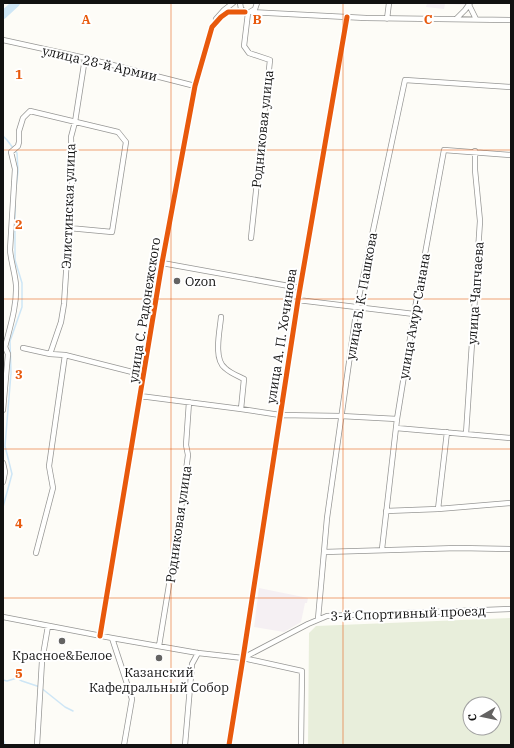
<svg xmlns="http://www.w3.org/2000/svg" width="514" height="748" font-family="'IBM Plex Serif',serif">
<rect width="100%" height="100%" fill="#fdfcf7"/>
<path fill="#f5f0f3" d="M427,3h39v2l-21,-1 -1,5 -18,-2z
M259,588l49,10 -1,5h-2l-4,19 -17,10 -30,-5z"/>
<path fill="#e8eedb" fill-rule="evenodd" d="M511,618v127h-203l1,-112 7,-7zM470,704h24v24h-24z"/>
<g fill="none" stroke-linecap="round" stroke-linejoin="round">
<path stroke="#cee6f6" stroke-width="1.5" d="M3,136l4,4 6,8
M15,151l2,2 1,18 -2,17
M3,507l9,-33 -7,-28 6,-73 -1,-32 12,-34v-24l-7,-23v-54
M3,680l4,1 10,-3 5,3 18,6 25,20 8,4
M3,739l2,6"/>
<path stroke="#cee6f6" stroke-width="8" d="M3,15l13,-12"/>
<g stroke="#979795" stroke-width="6">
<path id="minor" d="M240,3l1,6 7,4 7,-4 2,-6
M469,5l7,14
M251,12l115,6 145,2
M248,13l-4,33 5,7 21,7 -19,178
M216,19l8,-9 9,-7
M387,19l2,-16
M456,19l9,-9 5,-7
M3,40l82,18 110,28
M162,263l138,25
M298,300l116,14
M221,317c-1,13 -8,42 4,51 5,5 13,8 19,11l-3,30
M23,348l27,6 15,1 79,20
M50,354l11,-32 3,-18 8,-123 -1,-44 4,-15 10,-64
M140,396l101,13 39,6 61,1 56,3
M3,410l5,-56 -3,-7c5,-20 12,-41 11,-62 -1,-12 -5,-23 -6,-35l5,-81 -4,-17 7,-6 1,-4v-11l4,-13 7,-7 88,21 8,10 -14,90 -43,-4
M396,428l115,10
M466,434l14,-213 -5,-51v-19
M3,463l2,9 -2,10
M438,509l9,-77
M386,511l52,-2 73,-6
M382,549l15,-130 17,-105 30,-164 67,5
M324,552l134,-4 53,1
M36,553l17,-65 -4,-22 16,-111
M3,617l109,21 86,15 45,5 59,13 -1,74
M318,619l9,-101 30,-212 48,-226 106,7
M100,636l62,-373 33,-177 17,-59 9,-10 7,-5h17
M112,638l20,61 -8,46
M159,646l20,-122 9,-69 -2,-10 3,-43
M243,658l65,-34 19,-8 184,-7
M37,745l5,-84 6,-35
M185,745l7,-81 6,-11
M229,745l14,-87 55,-358 49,-283"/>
</g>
<use href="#minor" stroke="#fffffe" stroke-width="4.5"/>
<g stroke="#fff" stroke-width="8">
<path id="cycleway" d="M100,636l62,-373 33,-177 17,-59 9,-10 7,-5h17
M229,745l14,-87 55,-358 49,-283"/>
</g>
<use href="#cycleway" stroke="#e8590c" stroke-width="5"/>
</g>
<path fill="none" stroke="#e8590c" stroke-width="1" stroke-opacity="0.55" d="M171,3v742M343,3v742M3,150h508M3,299h508M3,449h508M3,598h508"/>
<g fill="#646362" stroke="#fff" stroke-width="1.5">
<circle cx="177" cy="281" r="4"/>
<circle cx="62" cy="641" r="4"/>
<circle cx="159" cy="658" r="4"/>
</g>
<g text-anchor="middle" stroke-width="4" stroke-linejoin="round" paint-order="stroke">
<g font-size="13" fill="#111" stroke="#fff">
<text transform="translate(100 63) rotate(13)" y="5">улица 28-й Армии</text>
<text transform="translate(262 129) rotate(-84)" y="5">Родниковая улица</text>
<text transform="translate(68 206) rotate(-88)" y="5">Элистинская улица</text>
<text transform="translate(475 293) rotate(-86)" y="5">улица Чапчаева</text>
<text transform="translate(361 296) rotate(-80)" y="5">улица Б. К. Пашкова</text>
<text transform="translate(144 310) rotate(-81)" y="5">улица С. Радонежского</text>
<text transform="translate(414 316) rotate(-80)" y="5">улица Амур-Санана</text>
<text transform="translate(281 336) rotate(-81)" y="5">улица А. П. Хочинова</text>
<text transform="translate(178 524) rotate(-82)" y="5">Родниковая улица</text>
<text transform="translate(408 613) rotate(-2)" y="5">3-й Спортивный проезд</text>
</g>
<g font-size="13" fill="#111" stroke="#fff">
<text x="185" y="286" text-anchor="start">Ozon</text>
<text x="62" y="660">Красное&amp;Белое</text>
<text x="159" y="677">Казанский<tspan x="159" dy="15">Кафедральный Собор</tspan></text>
</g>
</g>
<g font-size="13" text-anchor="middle" font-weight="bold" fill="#e8590c" stroke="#fff" stroke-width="4" stroke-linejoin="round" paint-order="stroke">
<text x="86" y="24">A</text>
<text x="257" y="24">B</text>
<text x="428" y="24">C</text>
<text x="19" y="79">1</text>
<text x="19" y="229">2</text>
<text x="19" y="379">3</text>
<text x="19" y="528">4</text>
<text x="19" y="678">5</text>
</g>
<rect width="514" height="748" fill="none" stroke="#111111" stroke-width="8"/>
<g transform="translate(482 716) rotate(261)"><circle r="19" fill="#ffffff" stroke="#a0a0a0"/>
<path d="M0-3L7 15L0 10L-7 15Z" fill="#646362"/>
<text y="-6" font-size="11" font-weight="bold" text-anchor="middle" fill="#111111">С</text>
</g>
</svg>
